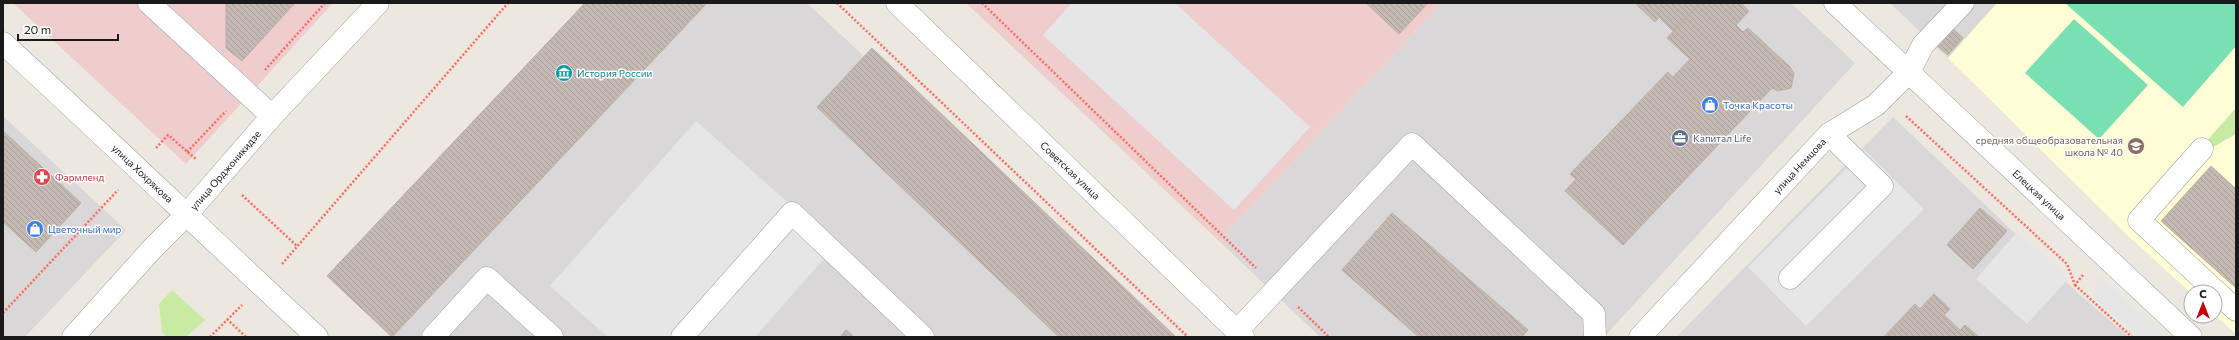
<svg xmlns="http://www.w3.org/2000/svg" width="2239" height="340" font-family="Commissioner,sans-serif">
<defs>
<pattern id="building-back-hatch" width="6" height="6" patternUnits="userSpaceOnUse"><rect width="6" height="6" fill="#c4b9b3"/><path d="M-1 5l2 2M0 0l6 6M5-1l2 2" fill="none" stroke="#a89e99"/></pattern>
</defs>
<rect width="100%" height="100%" fill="#ede8df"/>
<path fill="#d9d7d7" d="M585,3h222l357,334h-771l-65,-61z
M1442,3h349l64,60 -251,274h-284l-101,-96z
M1890,3h107l-49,55z
M3,116l123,114 -101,107h-22z
M1893,117l187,178 49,42h-453z"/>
<path fill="#efcdcd" d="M13,3h320l-147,161z
M966,3h476l-223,238z"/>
<path fill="#fffdd6" d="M1997,3h239v331l-21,-19v-23l-24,1 -65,-59 -178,-176z"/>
<path fill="#c9eaa2" d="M2236,108v26l-28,16 -5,-5z
M172,290l33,30 -19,17h-19l-5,-5 -3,-28z"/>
<path fill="#79e0b4" d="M2065,3h171v43l-53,61z
M2074,19l74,66 -49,54 -74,-66z"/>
<path fill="#e6e6e6" d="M1072,3h103l135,124 -76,83 -191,-175z
M696,121l140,124 -81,92h-147l-58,-51z
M1865,150l59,59 -118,117 -58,-59z
M2017,232l52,46 -42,46 -51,-45z
M2098,275l69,62h-29l-44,-40z"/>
<path fill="url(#building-back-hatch)" stroke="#bfada1" d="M226,3h69l-53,58 -16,-13z
M585,3h122l-315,334 -65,-61z
M1366,3h62l-29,31z
M1635,3h65l-27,28 -14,-14 -4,5z
M1700,3h41l8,8 -13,14 7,7 5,-4 42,39 4,6 -3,15 -13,3 -6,-3 -149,157 -58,-54 11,-12 -6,-5 98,-102 5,5 17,-18 -23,-21z
M1950,26l13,12 -15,17 -14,-12z
M872,48l304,289h-117l-242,-230z
M3,131l78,72 -45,49 -33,-30z
M2211,166l25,23v99l-75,-67z
M1980,208l27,23 -34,38 -26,-24z
M1392,213l136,117 -6,7h-103l-77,-67z
M1934,294l16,15 -6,6 16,15 5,-5 14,12h-95l31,-33 5,5z
M846,330l8,7h-14z"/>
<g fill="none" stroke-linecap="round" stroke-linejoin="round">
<g stroke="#a1a1a1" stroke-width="23">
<g id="minor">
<path d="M149,3l123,113"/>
<path id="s1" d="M897,3l346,334"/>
<path id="s2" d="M1835,3l356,334"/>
<path id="s3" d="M3,43c106,97 209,197 314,294"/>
<path d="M2202,149l-63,71 97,90"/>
<path d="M1790,278l92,-92 -53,-52"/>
<path d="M1237,331l175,-187 182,170 1,23"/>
<path id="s4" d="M73,337l79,-88 35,-35 85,-98 106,-113"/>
<path d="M433,337l54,-59 65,59"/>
<path d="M682,337l110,-124 131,124"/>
<path id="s5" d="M1640,337l189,-203 47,-29 33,-33 14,-27 40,-42"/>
</g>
</g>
<path stroke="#ff685e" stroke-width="2.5" stroke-dasharray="2 2" stroke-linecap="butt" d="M837,3l351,334
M982,3l274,265
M265,70l60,-67
M1906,116l161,148 8,21 8,-10
M156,148l12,-13 29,25
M187,152l39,-41
M242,195l55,51
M282,264l226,-261
M2075,285l57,52
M1298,307l31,30
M3,313l115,-123
M227,319l19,18
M210,337l32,-32"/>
<use href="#minor" stroke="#fff" stroke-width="22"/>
</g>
<defs>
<g id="museum-disc" transform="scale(0.9)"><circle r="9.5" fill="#0f9aa8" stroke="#fff"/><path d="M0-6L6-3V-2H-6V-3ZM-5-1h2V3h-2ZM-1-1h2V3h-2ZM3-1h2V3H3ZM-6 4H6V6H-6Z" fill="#fff"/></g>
<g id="shop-disc" transform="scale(0.9)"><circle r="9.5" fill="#3f7fe0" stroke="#fff"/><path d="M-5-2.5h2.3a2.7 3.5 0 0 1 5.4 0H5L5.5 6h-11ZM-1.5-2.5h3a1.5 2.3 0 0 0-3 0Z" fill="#fff"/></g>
<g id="office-disc" transform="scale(0.9)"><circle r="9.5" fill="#5c6f8a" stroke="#fff"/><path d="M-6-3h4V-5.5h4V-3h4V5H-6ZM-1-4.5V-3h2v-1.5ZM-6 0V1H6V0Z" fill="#fff"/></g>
<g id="school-disc" transform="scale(0.9)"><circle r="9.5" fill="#8d6e63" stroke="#fff"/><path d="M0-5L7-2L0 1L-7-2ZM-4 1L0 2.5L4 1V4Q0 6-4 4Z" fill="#fff"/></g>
<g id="pharmacy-disc" transform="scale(0.9)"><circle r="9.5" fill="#e0444e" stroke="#fff"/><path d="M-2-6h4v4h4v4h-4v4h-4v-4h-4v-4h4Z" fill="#fff"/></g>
</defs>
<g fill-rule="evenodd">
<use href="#museum-disc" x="564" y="73"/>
<use href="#shop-disc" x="1710" y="105"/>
<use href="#office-disc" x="1680" y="138"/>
<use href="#school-disc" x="2136" y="146"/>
<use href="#pharmacy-disc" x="42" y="177"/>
<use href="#shop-disc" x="35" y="229"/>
</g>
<g text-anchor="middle" stroke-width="3" stroke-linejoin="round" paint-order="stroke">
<g font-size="10" fill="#0d838f" stroke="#fff" text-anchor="start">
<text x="577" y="77">История России</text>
</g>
<g font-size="10" fill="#366cbe" stroke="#fff" text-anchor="start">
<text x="1723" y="109">Точка Красоты</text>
<text x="48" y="233">Цветочный мир</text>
</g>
<g font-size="10" fill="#4e5e75" stroke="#fff" text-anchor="start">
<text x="1693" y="142">Капитал Life</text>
</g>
<g font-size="10" fill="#785e54" stroke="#fff" text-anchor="end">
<text x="2123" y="144">средняя общеобразовательная<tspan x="2123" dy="12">школа № 40</tspan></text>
</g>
<g font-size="10" fill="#1a1a1a" stroke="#fff">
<text dy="4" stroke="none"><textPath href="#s5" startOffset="234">улица Немцова</textPath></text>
<text dy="4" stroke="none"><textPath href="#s4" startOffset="226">улица Орджоникидзе</textPath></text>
<text dy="4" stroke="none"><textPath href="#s1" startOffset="241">Советская улица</textPath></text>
<text dy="4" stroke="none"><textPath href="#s3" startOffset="191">улица Хохрякова</textPath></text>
<text dy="4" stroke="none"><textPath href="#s2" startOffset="280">Елецкая улица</textPath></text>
</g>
<g font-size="10" fill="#be3a42" stroke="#fff" text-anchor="start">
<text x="55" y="181">Фармленд</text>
</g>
</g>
<rect width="2239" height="340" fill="none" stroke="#1a1a1a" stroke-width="8"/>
<g transform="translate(2203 304)"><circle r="19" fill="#ffffff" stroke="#a3a3a3"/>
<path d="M0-3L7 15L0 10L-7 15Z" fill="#c50009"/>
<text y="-6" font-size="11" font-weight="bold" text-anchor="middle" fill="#1a1a1a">С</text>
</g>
<path d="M18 34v6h100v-6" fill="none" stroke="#1a1a1a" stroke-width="2"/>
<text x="24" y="34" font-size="12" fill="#1a1a1a" stroke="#ffffff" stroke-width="3" paint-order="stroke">20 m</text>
</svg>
